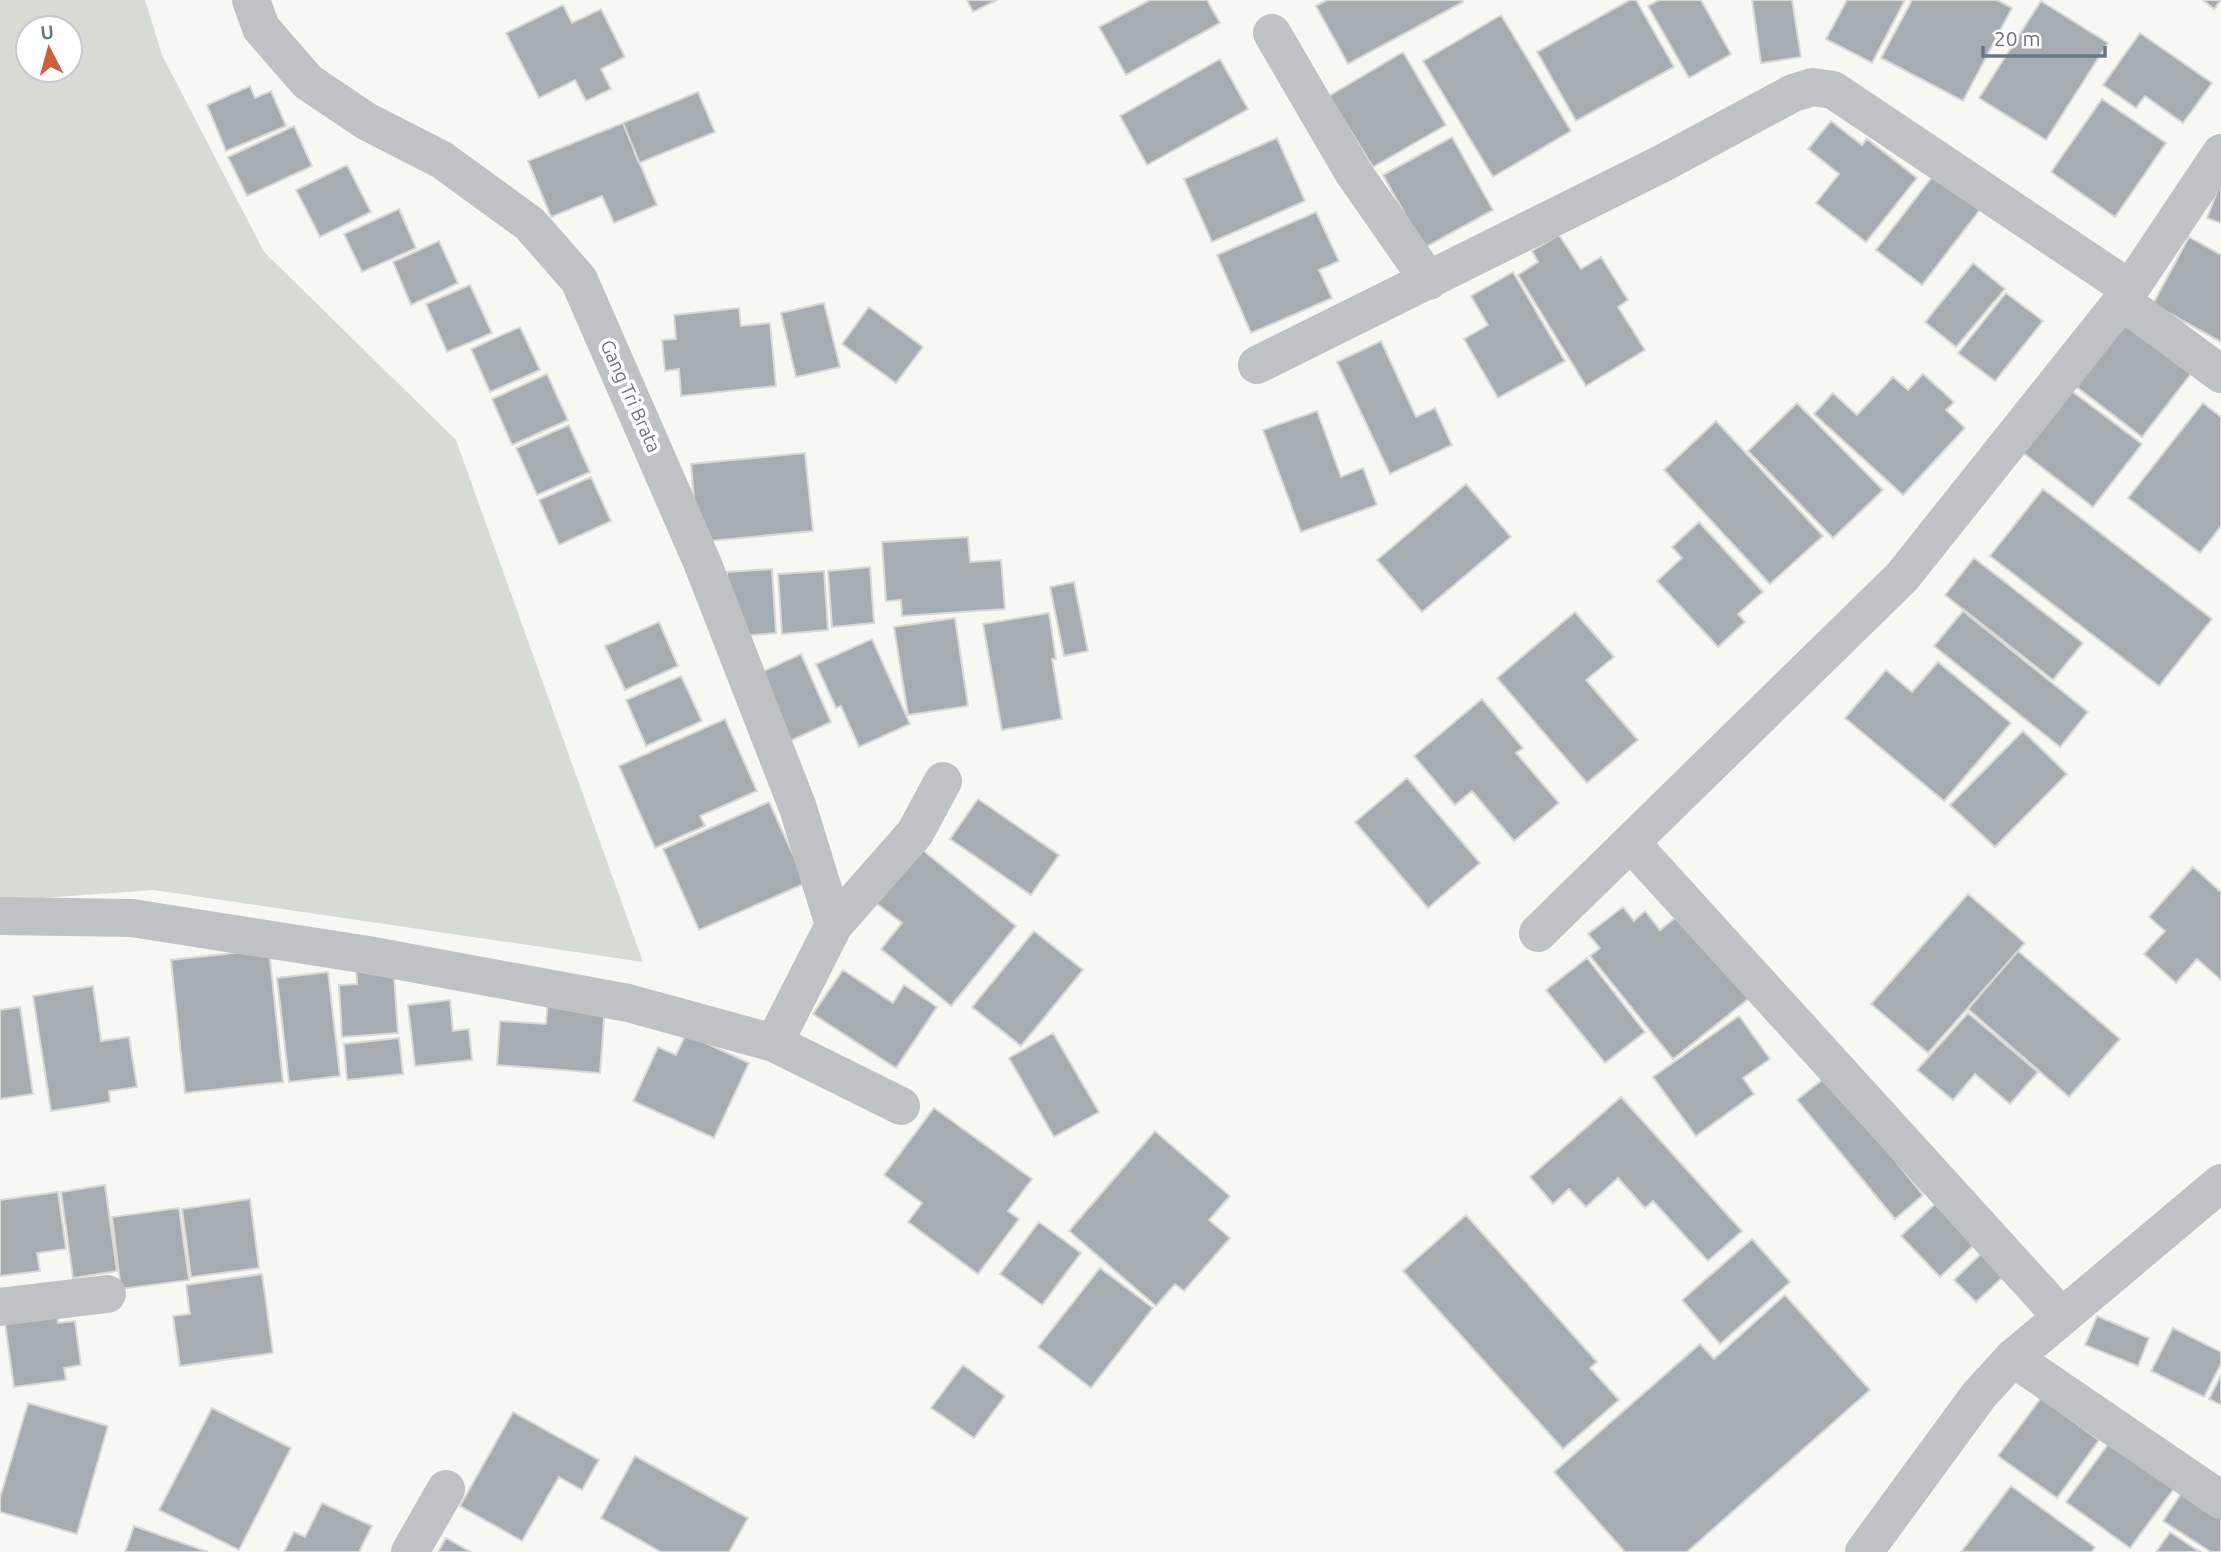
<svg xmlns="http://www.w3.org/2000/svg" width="2221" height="1552" font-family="Ubuntu,sans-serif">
<rect width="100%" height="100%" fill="#f7f7f4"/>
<path fill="#d6dbd4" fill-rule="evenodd" d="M0,0h145l17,55 102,197 192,188 187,522 -489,-72 -154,11zM28,28h42v42h-42z"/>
<path fill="#a6adb2" stroke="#d8d8d7" stroke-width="2" d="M967,0h30l-24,12z
M1150,0h57l13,23 -94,52 -27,-48z
M1327,0h135l1,2 -115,62 -32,-58z
M1630,0h6l38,67 -98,54 -39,-69z
M1659,0h42l30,54 -42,24 -41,-72z
M1752,0h40l9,57 -40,6z
M1847,0h58l-33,63 -46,-24z
M1912,0h85l15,8 -49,93 -82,-43z
M2203,0h18l-7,9z
M2041,1l67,42 -62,97 -67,-42z
M563,5l9,18 29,-14 24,48 -24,12 10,20 -25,12 -11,-21 -36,18 -33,-65z
M1501,15l70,116 -78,46 -70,-116z
M2140,33l72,50 -29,40 -38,-27 -9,12 -33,-23z
M1403,52l43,73 -73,42 -44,-71z
M1220,59l28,50 -101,56 -27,-49z
M250,86l5,12 16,-7 15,35 -60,25 -19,-46z
M698,92l17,40 -76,31 -16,-40z
M2102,99l64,44 -51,74 -64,-45z
M1831,121l31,24 5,-6 50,39 -51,64 -50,-39 23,-29 -31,-25z
M623,123l34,82 -43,18 -12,-27 -51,21 -23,-56z
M294,126l18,40 -65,30 -19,-39z
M1452,137l41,73 -69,38 -41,-73z
M1277,138l28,63 -93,41 -28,-63z
M347,165l24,47 -51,25 -24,-47z
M1936,172l46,35 -60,78 -46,-35z
M2221,182v41l-14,-5z
M399,209l17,39 -54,24 -18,-38z
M1316,212l23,49 -20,9 13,28 -81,35 -34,-78z
M1559,235l22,34 20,-12 27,43 -10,7 27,43 -59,36 -68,-111 20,-13 -6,-11z
M2189,237l32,18v87l-68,-38z
M439,241l19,42 -47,22 -18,-43z
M1973,263l32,26 -49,58 -31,-25z
M1513,272l52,89 -67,37 -34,-59 24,-14 -17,-29z
M470,285l22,48 -45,19 -21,-48z
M2006,293l37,28 -48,60 -37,-28z
M824,303l16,64 -44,10 -15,-64z
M869,307l54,40 -27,36 -54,-39z
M739,308l2,18 29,-3 6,63 -95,10 -2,-27 -14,2 -3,-31 14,-1 -2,-24z
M2124,310l73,56 -55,71 -73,-56z
M520,327l20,43 -50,22 -19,-43z
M1381,341l35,76 19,-9 17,37 -62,29 -53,-112z
M547,374l21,46 -56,25 -20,-46z
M1923,374l31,28 -8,8 19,18 -62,67 -89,-81 19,-21 24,22 36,-38 15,13z
M2065,386l77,58 -49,63 -76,-59z
M1797,403l86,87 -50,48 -85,-87z
M2203,403l18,14v109l-21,27 -72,-55z
M1317,411l24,66 22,-9 14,37 -76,27 -38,-102z
M1716,421l107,115 -53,48 -106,-114z
M569,425l21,47 -53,23 -21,-47z
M805,453l8,78 -115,11 -7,-78z
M591,477l20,44 -52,24 -20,-45z
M1466,484l45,53 -89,75 -45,-52z
M2043,489l169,130 -53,67 -169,-130z
M1699,522l64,70 -25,22 7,8 -27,25 -61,-66 25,-23 -10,-11z
M968,537l2,25 31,-2 4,49 -103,7 -1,-16 -15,1 -4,-59z
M1974,558l109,85 -30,37 -108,-85z
M870,567l4,56 -42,4 -4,-56z
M772,569l4,64 -45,4 -4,-65z
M824,571l4,59 -46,4 -4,-60z
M1074,582l14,69 -24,5 -14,-69z
M1963,611l125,101 -28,35 -126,-101z
M1575,612l39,45 -28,23 52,60 -51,43 -90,-105z
M1049,613l7,46h-4l10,60 -60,11 -19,-106z
M955,618l13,88 -60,9 -14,-88z
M659,622l19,44 -53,24 -20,-44z
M872,639l38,85 -51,23 -18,-41 -5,2 -20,-44z
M801,654l30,68 -45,21 -31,-68z
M1938,662l73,61 -67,78 -99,-83 41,-48 26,22z
M681,676l21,45 -56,25 -20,-46z
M1482,699l41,49 -7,5 43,50 -45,38 -42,-50 -17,14 -41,-49z
M725,719l32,72 -57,25 5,10 -50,22 -36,-82z
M2023,731l44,43 -72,73 -45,-42z
M1407,778l73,85 -52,45 -73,-86z
M978,799l81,56 -28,40 -81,-56z
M769,802l37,81 -107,47 -36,-81z
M920,848l96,78 -65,80 -70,-57 21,-26 -26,-20z
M2193,867l28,25v88l-24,-21 -21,24 -32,-29 21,-23 -16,-14z
M1968,894l57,49 -97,110 -57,-49z
M1623,907l11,14 11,-10 15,19 24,-19 68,85 -79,63 -83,-103 10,-8 -12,-14z
M1034,931l49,39 -62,76 -49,-39z
M269,949l14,133 -98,11 -14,-133z
M2018,951l102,88 -51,58 -101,-88z
M1587,958l58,74 -40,31 -59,-73z
M393,962l5,71 -56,4 -3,-52 18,-1 -1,-19z
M843,970l50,33 11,-18 33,22 -41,61 -83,-54z
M328,972l12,104 -51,6 -12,-104z
M93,986l8,55 28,-4 8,50 -28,4 1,11 -59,9 -18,-115z
M450,1000l3,31 16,-2 3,31 -57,6 -7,-61z
M548,1001l57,4 -5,68 -103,-8 3,-44 46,3z
M20,1007l13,87 -33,5v-89z
M1968,1013l70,59 -28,32 -35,-30 -22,26 -36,-30z
M1739,1016l31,43 -27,19 11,16 -58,42 -43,-59z
M1053,1033l46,79 -45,25 -45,-79z
M686,1034l63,29 -35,75 -81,-37 25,-54 18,8z
M399,1038l4,36 -56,6 -3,-36z
M1827,1076l96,119 -28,24 -98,-119z
M1621,1097l121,134 -34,30 -55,-60 -8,7 -27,-30 -32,29 -17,-18 -16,15 -23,-27z
M934,1108l98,71 -24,32 11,8 -41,55 -70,-52 14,-19 -38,-28z
M1155,1131l75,65 -21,24 21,18 -46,53 -9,-7 -19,22 -87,-75z
M105,1185l12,86 -44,7 -12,-86z
M58,1192l8,57 -29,4 3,18 -40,5v-76z
M250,1199l9,69 -68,9 -9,-68z
M1937,1202l39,41 -36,34 -39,-41z
M179,1208l10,72 -68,9 -9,-72z
M1466,1215l131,147 -7,6 29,32 -56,49 -160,-178z
M1039,1222l42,31 -39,52 -42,-31z
M1752,1239l38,43 -70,62 -38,-44z
M1986,1249l22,23 -32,30 -22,-22z
M1100,1268l53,40 -62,80 -53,-41z
M262,1274l11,79 -93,13 -7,-50 17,-2 -4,-29z
M1785,1295l85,95 -183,162h-62l-71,-80 146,-128 14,15z
M56,1309l2,14 17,-2 6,44 -17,3 2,12 -52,7 -10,-71z
M2097,1316l52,22 -11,28 -53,-21z
M2173,1328l48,24v12l-17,33 -53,-26z
M963,1365l42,31 -31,42 -43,-30z
M2221,1375v30l-12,-6z
M2041,1398l58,42 -42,58 -59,-42z
M28,1403l80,23 -31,108 -77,-22v-14z
M212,1408l79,40 -52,102 -80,-40z
M513,1412l86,48 -17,30 -23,-13 -37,64 -62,-35z
M2112,1439l64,47 -46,62 -64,-46z
M635,1456l113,62 -19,34h-68l-60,-34z
M2187,1485l34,22v45h-10l-48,-31z
M2011,1486l84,61 -3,5h-131z
M322,1503l50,23 -13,26h-75l10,-20 11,5z
M134,1526l74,26h-83z
M2170,1532l30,20h-44z
M446,1538l25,14h-33z"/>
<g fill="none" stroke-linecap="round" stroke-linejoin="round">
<path stroke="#bec2c5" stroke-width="38" d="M251,0l10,28 47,54 58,39 76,39 88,64 49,56 123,282 96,246 36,117
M1272,33l81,139 76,109
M2122,301l99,73
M1257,365l406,-202 130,-70 20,-6 20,3 297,199
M1631,843l430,473
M0,916l132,2 236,37 260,48 146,40 127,63
M1538,933l364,-356 220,-276 99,-148
M774,1043l60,-118 81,-92 28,-52
M0,1307l107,-13
M2013,1358l208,142
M410,1552l36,-63"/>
<path stroke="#bec2c5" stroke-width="38" d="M1864,1552l115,-157 34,-37 208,-175"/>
</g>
<g text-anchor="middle" stroke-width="7" stroke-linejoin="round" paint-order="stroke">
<g font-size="19" fill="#697781" stroke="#fff">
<text transform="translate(631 396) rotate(66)" y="7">Gang Tri Brata</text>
</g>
</g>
<g transform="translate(49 49) rotate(354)"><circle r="33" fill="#ffffff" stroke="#c3c9cd" stroke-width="2"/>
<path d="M0-5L12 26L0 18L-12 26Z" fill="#ce5e3d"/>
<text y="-10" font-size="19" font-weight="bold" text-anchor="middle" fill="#697781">U</text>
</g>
<path d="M1983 46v10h122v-10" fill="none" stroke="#697781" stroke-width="3.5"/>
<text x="1994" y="46" font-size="21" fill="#697781" stroke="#ffffff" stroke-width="5" paint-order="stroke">20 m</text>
</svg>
